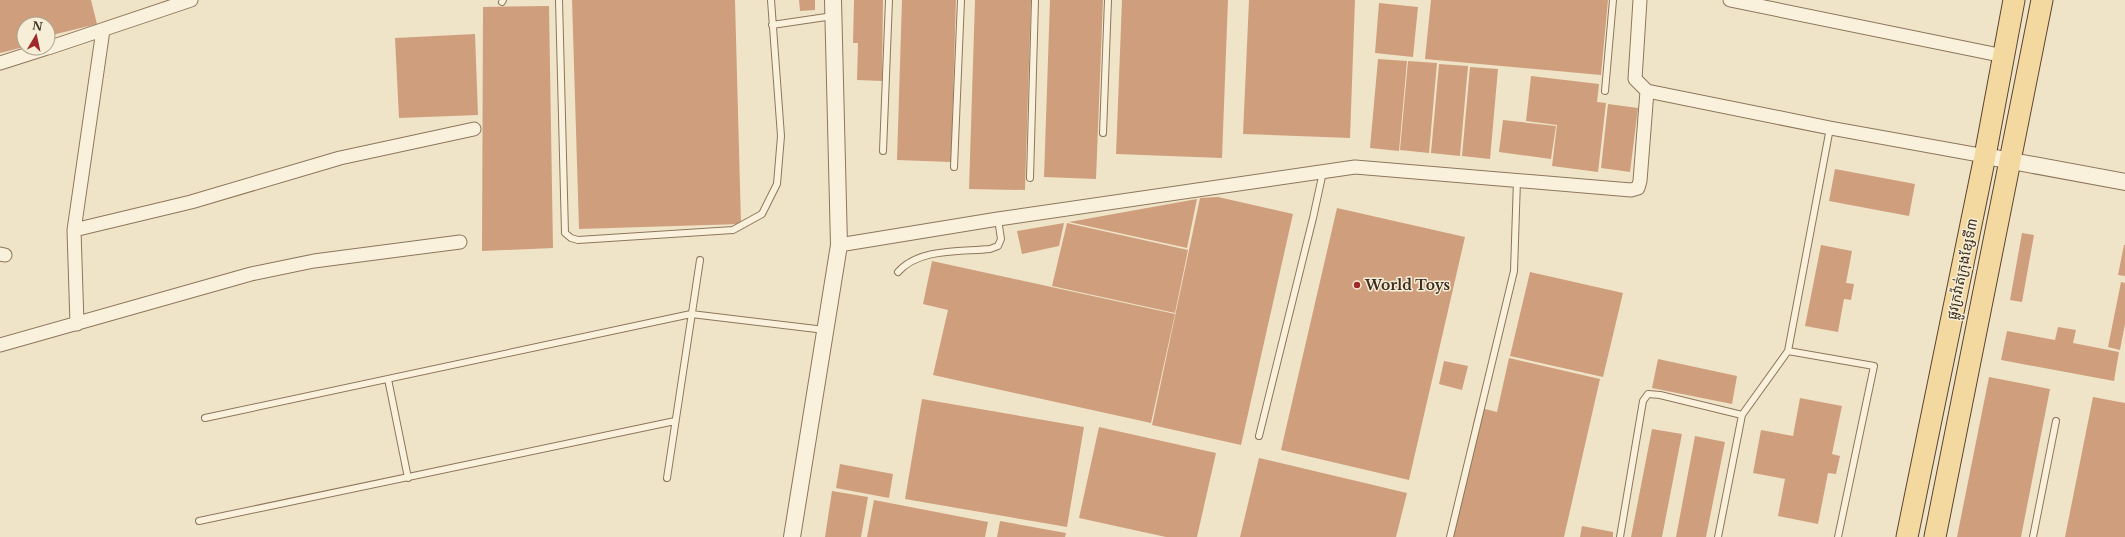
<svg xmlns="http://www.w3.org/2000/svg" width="2125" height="537" font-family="'Libre Baskerville','Noto Sans Khmer',serif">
<rect width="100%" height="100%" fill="#f0e4c8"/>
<path fill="#cf9f7d" d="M0,0h91l6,24 -49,12v-12h-24v23l-24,6z
M572,0h163l6,224 -162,5z
M799,0h16v10l-15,1z
M854,0h29l-1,81 -25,-1 1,-37h-5z
M902,0h54l-5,162 -54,-2z
M975,0h56l-6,190 -56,-1z
M1050,0h53l-7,179 -52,-2z
M1122,0h106l-6,158 -106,-4z
M1249,0h106l-5,138 -107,-4z
M1431,0h177l-7,75 -176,-16z
M1379,3l39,4 -5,50 -38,-4z
M549,6l4,242 -71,3 1,-244z
M475,34l3,81 -79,3 -4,-80z
M1378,59l29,2 -8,90 -29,-3z
M1408,61l29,2 -8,90 -29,-3z
M1439,64l29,2 -8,90 -29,-3z
M1470,67l28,2 -8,90 -28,-3z
M1531,76l68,8 -2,18 9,1 -8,69 -46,-6 5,-41 -31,-4z
M1608,104l30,4 -8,64 -29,-4z
M1503,120l53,6 -5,33 -52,-7z
M1835,169l80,15 -6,32 -80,-15z
M1218,197l75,17 -52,231 -89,-20 48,-227z
M1197,199l-10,49 -118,-26z
M1337,208l128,29 -56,243 -128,-30z
M1064,223l-5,23 -37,8 -5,-23z
M1067,223l121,27 -13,63 -123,-27z
M2022,233l12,2 -12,67 -12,-2z
M1821,245l31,6 -6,32 8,1 -3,16 -7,-1 -6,33 -33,-6z
M2124,245h1v31l-7,-1z
M932,261l243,53 -24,109 -218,-48 15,-65 -25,-6z
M1530,272l93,21 -20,84 -93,-21z
M2121,282l4,1v41l-5,26 -12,-3z
M2058,327l18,3 -3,13 46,9 -5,29 -113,-21 6,-29 48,9z
M1509,358l91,21 -36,158h-116l29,-130 20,5z
M1658,359l79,17 -5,28 -80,-16z
M1444,361l24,5 -6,24 -23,-6z
M1989,377l61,12 -29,148h-64z
M2093,397l32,6v134h-60z
M1800,398l42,8 -10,48 8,2 -4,18 -8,-1 -10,51 -40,-8 7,-37 -32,-6 8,-43 32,6z
M922,399l162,28 -17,100 -162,-28z
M1099,427l117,26 -19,84h-31l-87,-19z
M1652,429l30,5 -20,103h-31z
M1695,436l30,6 -19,95h-30z
M1259,458l148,35 -11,44h-156z
M840,464l53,10 -4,24 -53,-10z
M832,491l36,6 -7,40h-36z
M874,500l114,22 -3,15h-118z
M1000,521l66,12 -1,4h-68z
M1582,526l31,6v5h-33z"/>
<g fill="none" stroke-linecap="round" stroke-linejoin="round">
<g stroke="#8d765c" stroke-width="8">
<path id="service" d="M559,0l6,233 6,5 7,2 155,-10 29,-16 15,-30 4,-48 -10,-136
M502,2l1,-2
M772,25l61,-9
M1605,91l8,-91
M1103,133l5,-133
M883,151l6,-151
M954,167l7,-167
M1030,178l5,-178
M898,272c21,-24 62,-20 92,-23l8,-3 3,-7 -3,-20
M1788,351l86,15 -36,171
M388,379l20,99
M1742,415l46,-64 42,-223
M205,418l486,-104 134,16
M1259,436l54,-218 10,-46
M667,478l33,-218
M199,521l476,-100
M1450,537l64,-266 3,-91
M1620,537l23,-136 5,-7 12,1 82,20 -24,122
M2033,537l23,-116"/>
</g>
<g stroke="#8d765c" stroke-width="15">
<path id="minor" d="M1640,0l-5,79 12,12 183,37 155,28
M1730,0l274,56
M48,48l143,-48
M0,63l47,-15
M74,230l117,-28 149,-44 134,-29
M839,245l159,-26 357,-52 276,23 7,-2 2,-7 7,-90
M0,254l5,1
M77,324l-3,-94 29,-200
M0,345l251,-71 63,-13 146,-19"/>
</g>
<g stroke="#8d765c" stroke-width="18">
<path id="tertiary" d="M1985,156l140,26
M792,537l47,-292 -6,-245"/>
</g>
<g stroke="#5b4430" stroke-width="23">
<path id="primary" d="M1907,537l78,-381 29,-156
M1935,537l107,-537"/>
</g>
<use href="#service" stroke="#faf1dc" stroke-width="6"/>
<use href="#minor" stroke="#faf1dc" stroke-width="13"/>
<use href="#tertiary" stroke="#faf1dc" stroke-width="16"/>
<use href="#primary" stroke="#f3d9a0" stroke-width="21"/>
</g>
<circle fill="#9e2a2b" stroke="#f7eed8" stroke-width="1.5" cx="1357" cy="285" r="4"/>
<g text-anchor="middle" stroke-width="3" stroke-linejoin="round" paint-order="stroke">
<g font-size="14" fill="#3d2e20" stroke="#f7eed8">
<text transform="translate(1962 269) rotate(-78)" y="5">ផ្លូវក្រវ៉ាត់ក្រុងខ្សែទី៣</text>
</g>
<g font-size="14" font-weight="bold" fill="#3d2e20" stroke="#f7eed8" text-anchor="start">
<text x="1365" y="290">World Toys</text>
</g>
</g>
<g transform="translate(36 36) rotate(9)"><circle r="19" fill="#f7eed8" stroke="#ada18e"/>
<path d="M0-3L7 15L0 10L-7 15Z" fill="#9e2a2b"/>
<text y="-6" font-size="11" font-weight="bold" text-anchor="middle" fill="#3d2e20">N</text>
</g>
</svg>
